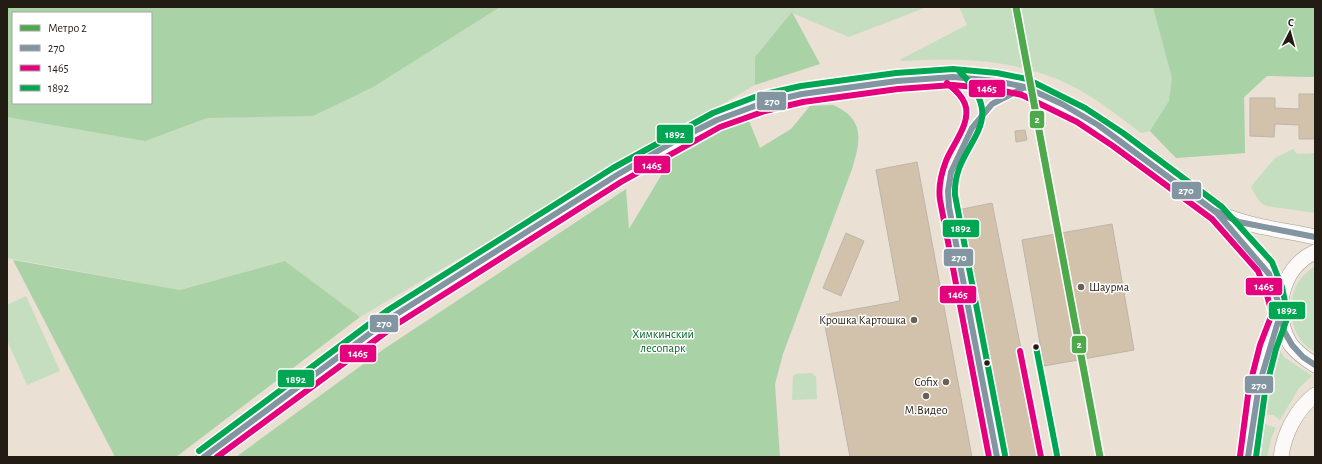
<svg xmlns="http://www.w3.org/2000/svg" width="1322" height="464" font-family="'Alegreya Sans',sans-serif">
<rect width="100%" height="100%" fill="#eae0d4"/>
<path fill="#c5debf" fill-rule="evenodd" d="M7,7h920l-78,30 -57,-24 -37,44v28l-395,232 -75,-56 -105,29 -173,-32zM13,13h138v90h-138z
M959,7h356v70l-48,-1 -23,21 1,56 -69,5 -26,-27 -9,2c-14,-10 -27,-21 -42,-31 -61,-42 -125,-45 -196,-41l-4,-1 68,-35z
M1293,149l4,5 18,-1v60l-49,-7 -6,-4 -9,-14 2,-4 22,-26z
M1315,266v86c-22,-11 -29,-41 -20,-63 3,-10 12,-17 20,-23z
M26,296l34,75 -33,14 -20,-45v-35z
M1278,347l6,10 28,19 -13,12 -19,32 -7,-5 -9,-1z
M812,373l4,4 1,22 -25,1 1,-24 3,-2z
M1262,423l14,5 -4,8 -5,21h-11z"/>
<path fill="#aad2a7" fill-rule="evenodd" d="M7,7h493l-127,80 -60,29 -106,2 -62,23 -138,-24zM13,13h138v90h-138z
M1153,7h162v70l-48,-1 -23,21 1,56 -69,5 -26,-27 19,-30 3,-23z
M792,12l28,52 -65,21v-28z
M833,105c32,14 28,35 19,64l-69,185 -8,30 5,73h-544l148,-108 242,-160 3,40 42,-70 76,-43 13,32 31,-19 19,-23z
M13,260l167,30 105,-29 75,56 -184,140h-61z"/>
<path fill="#d2c1ab" stroke="#bdb6ac" d="M1299,94h16v45h-16v-14l-24,-1 -1,13 -24,-1v-38h25v10l24,1z
M1025,130l2,10 -11,2 -1,-11z
M917,162l55,295h-122l-27,-142 77,-14 -24,-131z
M992,203l32,161 18,93h-35l-49,-247z
M1112,224l22,126 -90,16 -22,-126z
M846,233l18,8 -23,55 -18,-8z"/>
<g fill="none" stroke-linecap="round" stroke-linejoin="round">
<g stroke="#a39c93" stroke-width="16">
<path id="secondary" d="M1220,214c31,13 63,16 95,23
M1315,252c-35,16 -44,63 -24,93 7,9 15,14 24,20
M204,457l188,-140 225,-142 100,-55 46,-17 39,-9 95,-13 56,-4 43,4 29,6 56,28 37,24 99,74 48,54 4,7 11,34
M1248,457c5,-49 14,-95 32,-142
M1281,457c3,-24 15,-47 34,-62"/>
</g>
<use href="#secondary" stroke="#fcfaf9" stroke-width="15"/>
<g stroke="#fff" stroke-width="9">
<path id="bus-1" d="M1213,210l26,12 76,15
M204,457l188,-140 225,-142 58,-34 42,-21 46,-17 39,-9 95,-13 56,-4 43,4 29,6 37,17 36,21 119,88 52,61 11,34 4,23 8,14 11,12 12,8
M997,457l-48,-250 -1,-16 3,-19 21,-44 20,-24 33,-17
M1248,457l11,-72 21,-70"/>
</g>
<g stroke="#fff" stroke-width="9">
<path id="bus-2" d="M947,83c7,6 15,12 18,21 7,19 -13,41 -19,57 -5,13 -8,25 -6,39l49,257
M1020,351l21,106
M217,457l180,-133 224,-142 99,-55 45,-16 38,-9 95,-13 55,-4 42,4 27,6 55,27 36,24 99,73 46,52 8,20 6,23 -12,31 -11,43 -9,68"/>
</g>
<g stroke="#fff" stroke-width="9">
<path id="bus-3" d="M959,71c56,55 -7,71 -4,124l50,260
M1036,347l21,108
M199,451l189,-141 225,-142 100,-55 47,-18 41,-9 95,-13 57,-4 44,4 30,6 58,29 38,25 99,74 50,55 10,25 6,29 -12,33 -11,43 -9,65"/>
</g>
<use href="#bus-1" stroke="#8295a1" stroke-width="6"/>
<use href="#bus-2" stroke="#e5007d" stroke-width="6"/>
<use href="#bus-3" stroke="#00a651" stroke-width="6"/>
<g stroke="#fff" stroke-width="10">
<path id="metro-1" d="M1016,7l84,450"/>
</g>
<use href="#metro-1" stroke="#4da94c" stroke-width="7"/>
</g>
<g fill="#696157" stroke="#fff" stroke-width="1.5">
<circle cx="1081" cy="287" r="4"/>
<circle cx="914" cy="320" r="4"/>
<circle cx="946" cy="382" r="4"/>
<circle cx="926" cy="396" r="4"/>
</g>
<g fill="#231c14" stroke="#fff" stroke-width="1.5">
<circle cx="1036" cy="347" r="3.5"/>
<circle cx="987" cy="363" r="3.5"/>
</g>
<g text-anchor="middle" stroke-width="3" stroke-linejoin="round" paint-order="stroke">
<g font-size="12" fill="#231c14" stroke="#fff" text-anchor="end">
<text x="1089" y="291" text-anchor="start">Шаурма</text>
<text x="906" y="324">Крошка Картошка</text>
<text x="938" y="386">Cofix</text>
<text x="926" y="414" text-anchor="middle">М.Видео</text>
</g>
<g font-size="12" fill="#096627" stroke="#fff">
<text x="663" y="338">Химкинский<tspan x="663" dy="14">лесопарк</tspan></text>
</g>
</g>
<g stroke="#fff" stroke-width="1.5">
<rect x="968" y="79" width="38" height="19" rx="4" fill="#e5007d"/>
<rect x="756" y="91" width="31" height="20" rx="4" fill="#8295a1"/>
<rect x="1029" y="110" width="16" height="19" rx="4" fill="#4da94c"/>
<rect x="656" y="124" width="38" height="20" rx="4" fill="#00a651"/>
<rect x="633" y="155" width="38" height="19" rx="4" fill="#e5007d"/>
<rect x="1171" y="181" width="31" height="19" rx="4" fill="#8295a1"/>
<rect x="942" y="219" width="38" height="19" rx="4" fill="#00a651"/>
<rect x="943" y="248" width="31" height="19" rx="4" fill="#8295a1"/>
<rect x="1245" y="277" width="38" height="19" rx="4" fill="#e5007d"/>
<rect x="939" y="285" width="38" height="19" rx="4" fill="#e5007d"/>
<rect x="1268" y="301" width="38" height="19" rx="4" fill="#00a651"/>
<rect x="369" y="314" width="30" height="19" rx="4" fill="#8295a1"/>
<rect x="1071" y="335" width="16" height="19" rx="4" fill="#4da94c"/>
<rect x="339" y="344" width="38" height="19" rx="4" fill="#e5007d"/>
<rect x="277" y="369" width="38" height="19" rx="4" fill="#00a651"/>
<rect x="1244" y="375" width="30" height="19" rx="4" fill="#8295a1"/>
</g>
<g font-size="11" text-anchor="middle" font-weight="bold" fill="#fff">
<text x="987" y="92">1465</text>
<text x="772" y="105">270</text>
<text x="1037" y="123">2</text>
<text x="675" y="138">1892</text>
<text x="652" y="169">1465</text>
<text x="1186" y="194">270</text>
<text x="961" y="232">1892</text>
<text x="959" y="261">270</text>
<text x="1264" y="290">1465</text>
<text x="958" y="298">1465</text>
<text x="1287" y="314">1892</text>
<text x="384" y="327">270</text>
<text x="1079" y="348">2</text>
<text x="358" y="357">1465</text>
<text x="296" y="383">1892</text>
<text x="1259" y="389">270</text>
</g>
<rect width="1322" height="464" fill="none" stroke="#231c14" stroke-width="16"/>
<rect x="12" y="12" width="140" height="92" fill="#ffffff" stroke="#a7a4a1"/>
<rect x="20" y="25" width="20" height="6" fill="#4da94c" stroke="#a7a4a1"/>
<text x="48" y="32" font-size="12" fill="#231c14">Метро 2</text>
<rect x="20" y="45" width="20" height="6" fill="#8295a1" stroke="#a7a4a1"/>
<text x="48" y="52" font-size="12" fill="#231c14">270</text>
<rect x="20" y="65" width="20" height="6" fill="#e5007d" stroke="#a7a4a1"/>
<text x="48" y="72" font-size="12" fill="#231c14">1465</text>
<rect x="20" y="85" width="20" height="6" fill="#00a651" stroke="#a7a4a1"/>
<text x="48" y="92" font-size="12" fill="#231c14">1892</text>
<g transform="translate(1290 32) rotate(6)" stroke="#ffffff" stroke-width="3" paint-order="stroke">
<path d="M0-3L7 15L0 10L-7 15Z" fill="#231c14"/>
<text y="-6" font-size="11" font-weight="bold" text-anchor="middle" fill="#231c14">С</text>
</g>
</svg>
